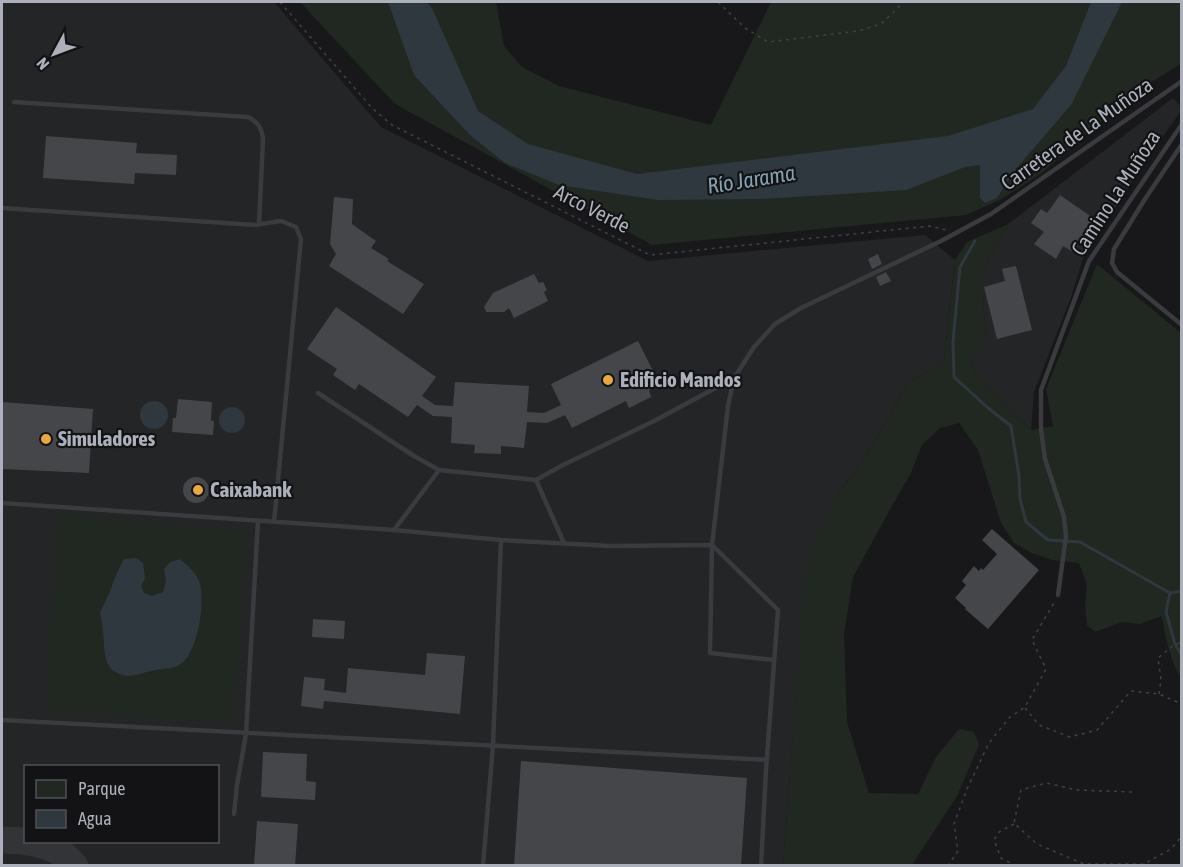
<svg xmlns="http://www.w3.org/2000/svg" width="1183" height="867" font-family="'Asap Condensed',sans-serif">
<rect width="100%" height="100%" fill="#18181a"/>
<path fill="#242527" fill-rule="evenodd" d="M2,2h272l107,125 267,134 277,-26 30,25 -11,101 -36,22 -39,68 -33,46 -35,134 -18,234 -781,1zM26,766h192v76h-192z
M1173,98l8,9v4l-34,48 -64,99 -12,39 -37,95 -3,38 -54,-55 -7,-14 16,-24 -3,-41v-27l25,-45z"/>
<path fill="#202821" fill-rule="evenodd" d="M300,2h196l8,44 18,21 37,19 152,39 60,-123h410v62l-45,27 -94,82 -42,27 -34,15 -314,30 -257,-141z
M1008,224l-25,45v27l3,41 -16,25 7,13 54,55 22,-4 -7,-37 51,-125 84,69v345c-11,-18 -16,-41 -19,-62l-22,8 -18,-2 -27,10 -8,-7 -2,-20 2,-20 -8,-22 -27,-3 -20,-7 -18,-10 -13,-20 -23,-73 -19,-27 -19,5 -18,17 -12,30 -17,29 -40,73 -9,58 3,87 22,71 49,1 18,-37 23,-28 15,3 5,13 -22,51 -45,69 -129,1 23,-309 30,-60 33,-46 39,-68 36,-22 11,-101 12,-18z
M57,513l190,19 -14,190 -188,-10zM116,573l25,12 3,8 8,3 11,-4 3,-11 34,2 1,21v12l-5,23 -8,19 -10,8 -38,8 -34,-13 -3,-32 -3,-17c8,-12 13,-25 16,-39z"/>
<path fill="#2f383e" d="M388,2h38l6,6 46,103 50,33 109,30 311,-38 85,-27 33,-43 25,-64h31l-51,103 -57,66 -17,27 -12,5 -5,-5v-33l-15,2 -59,23 -146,9 -102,1 -99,-15 -54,-22 -35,-28 -56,-60z
M140 415a14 14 0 1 1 28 0a14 14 0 1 1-28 0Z
M219 420a13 13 0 1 1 26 0a13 13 0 1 1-26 0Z
M136,558l7,5 2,15 -4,8 3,7 8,3 11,-4 3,-11 -2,-12 6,-7 10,-3c8,7 18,15 20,25 5,20 -2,72 -22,82 -7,3 -16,3 -23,4 -9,2 -18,5 -27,6 -26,-3 -23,-24 -25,-45 0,-6 -2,-12 -3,-19 10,-17 14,-36 24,-53z"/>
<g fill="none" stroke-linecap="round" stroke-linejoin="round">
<path stroke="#2f383e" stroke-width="3" d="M975,241l-15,26 -7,75 1,35 33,30 24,19 8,50 1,23 6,23 22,18 32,2 90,51 12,-2
M1170,593l-4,19 9,32 7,12"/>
<path stroke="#323437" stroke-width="27" d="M2,840l24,1
M27,842c19,3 36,8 48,24"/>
</g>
<path fill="#45464a" d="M46,136l91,7 -1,10 41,2 -1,20 -41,-2 -1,11 -91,-6z
M1060,195l36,25 -23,32 -10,-6 -7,13 -22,-15 10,-12 -13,-9 10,-14 6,4z
M334,197l19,2 -1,25 24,17 -5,7 18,11 -2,2 37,23 -21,30 -74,-48 7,-12 -6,-10z
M878,254l4,10 -10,5 -4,-10z
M1016,266l16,64 -35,9 -13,-52 21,-6 -3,-12z
M886,272l5,9 -11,5 -4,-9z
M534,274l5,9 4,-1 4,8 -3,2 4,9 -34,17 -5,-10 -5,4h-18l-2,-5 9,-14z
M336,307l100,70 -14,19 13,9 18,1 2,-24 74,4 -2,26 17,1 17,-8 -10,-21 87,-43 22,44 -11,5 2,7 -22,11 -3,-7 -54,27 -7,-13 -18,8 -20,-1 -3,26 -23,-2v8l-27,-1 1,-8 -24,-2 1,-26 -19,-1 -16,-11 -9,12 -49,-33 -4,6 -22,-15 4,-6 -30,-20z
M178,399l34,3 -1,19h3l-1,14 -41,-3 1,-14h3z
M2,402l91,7 -4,64 -87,-4z
M183 490a13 13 0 1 1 26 0a13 13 0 1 1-26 0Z
M992,529l47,41 -51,59 -23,-20 1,-1 -11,-10 11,-13 -4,-4 12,-15 5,5 2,-3 2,2 14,-16 -15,-14z
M313,619l32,2 -1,18 -32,-2z
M427,653l38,3 -5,58 -136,-13 -1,8 -22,-3 3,-29 21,2 -1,11 22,3 2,-25 77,7z
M263,752l44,2 -1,27 10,1 -1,18 -54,-3z
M521,761l226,17 -6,88h-227z
M257,821l41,3 -3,42h-41z"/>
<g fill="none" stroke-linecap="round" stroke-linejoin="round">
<path stroke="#3f4246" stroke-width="1.5" stroke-dasharray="3 4.5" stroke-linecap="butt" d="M280,2l92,106 20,17 258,130 280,-29 17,4
M718,2l27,26 23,14 90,-11 23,-7 23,-22
M1159,694l2,-14 -3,-22 17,-14 7,-1
M1025,708l14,17 31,12 27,-7 34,-39 28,3 23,10
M1132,792l-55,-2 -31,-7 -25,7 -7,33 23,21 47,20h60l27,-15 11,-13
M1014,824l-15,8 -5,8 7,18 15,8
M948,866l10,-15 -4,-27 13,-35 22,-46 20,-25 16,-11 21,-38 -14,-29 23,-39"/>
<path stroke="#393b3f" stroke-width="4.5" d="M14,102l234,15c10,5 14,11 15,23l-4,84
M1182,144l-37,55 -31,50 -2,14 5,9 65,53
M2,208l253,17 26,-4 15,6 5,12 -27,283
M318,393l96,63 25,14 97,10 27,-15 91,-44 80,-43
M536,480l28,63
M2,503l392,27 107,10 110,6 101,-1 66,65 -12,160 -5,96
M394,530l45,-60
M1058,595l8,-59 -2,-19 -19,-58 -4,-30v-39l48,-129 93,-137
M774,660l-64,-7 2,-108 16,-139 6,-28 20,-31 21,-23 26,-16 140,-67 50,-27 191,-133
M2,720l765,40
M234,814l3,-29 9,-51 12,-213
M483,866l10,-121 8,-205"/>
</g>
<g fill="#eba73f" stroke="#131315" stroke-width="2">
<circle cx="608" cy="380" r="6"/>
<circle cx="46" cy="439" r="6"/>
<circle cx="198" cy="490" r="6"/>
</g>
<g text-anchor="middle" stroke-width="4.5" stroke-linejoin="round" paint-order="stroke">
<g font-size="21" fill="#abb0ba" stroke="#131315">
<text transform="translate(1077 134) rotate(-35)" y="7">Carretera de La Muñoza</text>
<text transform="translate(1116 193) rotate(-57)" y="7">Camino La Muñoza</text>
<text transform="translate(592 209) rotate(27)" y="7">Arco Verde</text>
</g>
<g font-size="21" font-weight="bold" fill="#abb0ba" stroke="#131315" text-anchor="start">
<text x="620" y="387">Edificio Mandos</text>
<text x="58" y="446">Simuladores</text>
<text x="210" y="497">Caixabank</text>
</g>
<g font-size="22" font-style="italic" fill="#84a0b3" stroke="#131315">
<text transform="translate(751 179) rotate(-9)" y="8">Río Jarama</text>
</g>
</g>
<rect width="1183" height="867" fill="none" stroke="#abb0ba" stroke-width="6"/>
<rect x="24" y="765" width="195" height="78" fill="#131315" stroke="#505257" stroke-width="1.5"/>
<rect x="36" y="780" width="30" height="18" fill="#202821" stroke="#505257" stroke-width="1.5"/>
<text x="78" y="795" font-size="18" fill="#abb0ba">Parque</text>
<rect x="36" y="810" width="30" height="18" fill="#2f383e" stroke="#505257" stroke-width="1.5"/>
<text x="78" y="825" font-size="18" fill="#abb0ba">Agua</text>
<g transform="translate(54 54) rotate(229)" stroke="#131315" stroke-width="4.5" paint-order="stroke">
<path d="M0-4.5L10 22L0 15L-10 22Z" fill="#abb0ba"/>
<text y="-9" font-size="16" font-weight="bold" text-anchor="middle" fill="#abb0ba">N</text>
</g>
</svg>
